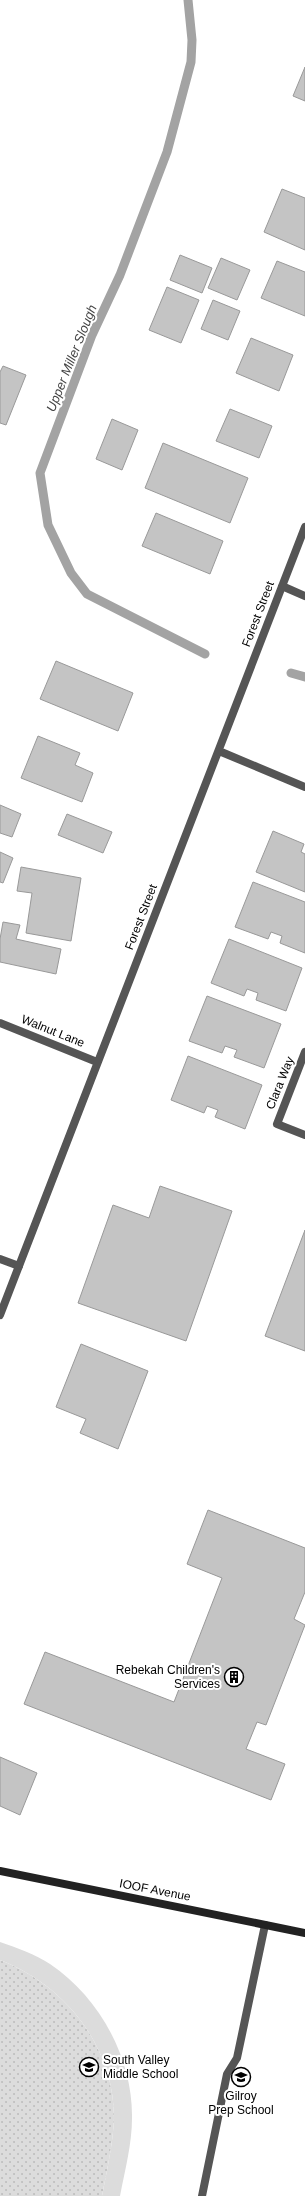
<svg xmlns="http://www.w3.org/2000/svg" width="305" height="2196" font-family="Arial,sans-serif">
<defs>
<pattern id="grass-dots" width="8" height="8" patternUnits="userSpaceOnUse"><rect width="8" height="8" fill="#dcdcdc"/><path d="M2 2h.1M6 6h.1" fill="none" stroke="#bbb" stroke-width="1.8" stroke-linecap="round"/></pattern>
</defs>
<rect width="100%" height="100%" fill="#fff"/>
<path fill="url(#grass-dots)" d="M0,1960c65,25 114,86 114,158 -1,26 -7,52 -12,78h-102z"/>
<path fill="#dcdcdc" d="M0,1942c17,6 35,12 50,22 49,33 83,94 82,154 0,26 -7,52 -12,78h-18c5,-26 11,-52 12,-78 0,-72 -49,-133 -114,-158z"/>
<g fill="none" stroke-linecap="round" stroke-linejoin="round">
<path stroke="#a3a3a3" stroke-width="9" d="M188,0l4,40 -1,22 -24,90 -47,123 -28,60 -52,138 8,52 23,48 16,21 118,60
M291,673l14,4"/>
</g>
<path fill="#c4c4c4" stroke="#999" d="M305,67v34l-12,-5z
M282,189l23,9v52l-41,-18z
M180,255l32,13 -10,25 -32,-13z
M221,258l29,12 -13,30 -29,-12z
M277,261l28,11v44l-44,-18z
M167,287l32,13 -18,43 -32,-13z
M213,300l27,11 -12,29 -27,-11z
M251,338l42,17 -14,36 -43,-18z
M3,366l23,9 -20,50 -6,-2v-51z
M230,409l42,17 -13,32 -43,-17z
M112,419l26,11 -16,40 -26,-11z
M163,443l85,35 -18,45 -85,-35z
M156,513l67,28 -13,33 -68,-28z
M56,661l77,32 -15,38 -78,-32z
M38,736l42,17 -5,12 18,8 -11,29 -61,-24z
M0,805l21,9 -9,23 -12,-4z
M67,814l45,18 -9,21 -45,-18z
M273,831l31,13 -3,8 4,2v38l-49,-20z
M0,852l13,6 -10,25 -3,-1z
M21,867l60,11 -10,63 -45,-8 6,-40 -15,-2z
M253,882l52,20v51l-25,-10 2,-7 -11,-4 -3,7 -33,-12z
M3,922l17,3 -4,14 45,10 -5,25 -56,-12v-23z
M229,939l73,29 -16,43 -30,-11 2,-7 -11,-4 -3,7 -33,-13z
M207,996l74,28 -17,44 -30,-11 3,-7 -12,-4 -3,7 -33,-12z
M188,1056l74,29 -17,44 -30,-12 3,-7 -11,-4 -3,7 -33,-13z
M160,1186l72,25 -46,130 -108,-38 35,-98 36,13z
M305,1230v121l-40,-15z
M81,1344l67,27 -30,78 -38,-16 6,-14 -30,-12z
M208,1510l97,38v44l-11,27 11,6 -39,100 -9,-3 -11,27 39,15 -14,36 -247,-96 21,-52 129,50 48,-124 -35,-14z
M0,1757l37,16 -17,42 -20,-9z"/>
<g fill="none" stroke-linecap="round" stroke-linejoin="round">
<path stroke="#555" stroke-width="8" d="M0,1259l19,7
M202,2196l25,-122 10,-16 28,-133"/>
<path stroke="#555" stroke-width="8" d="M282,586l23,10
M219,751l86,36
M0,1023l97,39
M305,1052l-28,72 28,11
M0,1315l305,-788"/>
<path stroke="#222" stroke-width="8" d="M0,1871l305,62"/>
</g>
<defs>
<g id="building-ring" transform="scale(1)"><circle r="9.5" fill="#fff" stroke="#000" stroke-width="1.5"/><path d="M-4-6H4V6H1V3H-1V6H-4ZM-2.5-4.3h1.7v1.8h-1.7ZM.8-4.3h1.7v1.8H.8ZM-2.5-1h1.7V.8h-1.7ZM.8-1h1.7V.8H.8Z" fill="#000"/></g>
<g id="school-ring" transform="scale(1)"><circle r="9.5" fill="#fff" stroke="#000" stroke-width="1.5"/><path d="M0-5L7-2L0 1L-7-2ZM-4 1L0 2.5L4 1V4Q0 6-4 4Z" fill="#000"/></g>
</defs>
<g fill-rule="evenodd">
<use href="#building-ring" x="234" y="1677"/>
<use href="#school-ring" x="89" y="2067"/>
<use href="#school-ring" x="241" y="2077"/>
</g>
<g text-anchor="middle" stroke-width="4" stroke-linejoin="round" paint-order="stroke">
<g font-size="12" fill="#000" stroke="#fff">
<text transform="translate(258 614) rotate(-69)" y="4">Forest Street</text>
<text transform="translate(141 917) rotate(-69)" y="4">Forest Street</text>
<text transform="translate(53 1031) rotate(22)" y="4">Walnut Lane</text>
<text transform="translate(280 1083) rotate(-68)" y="4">Clara Way</text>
<text transform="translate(155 1890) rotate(11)" y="4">IOOF Avenue</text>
</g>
<g font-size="12" fill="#000" stroke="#fff" text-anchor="end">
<text x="220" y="1674">Rebekah Children's<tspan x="220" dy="14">Services</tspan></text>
<text x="103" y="2064" text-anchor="start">South Valley<tspan x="103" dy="14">Middle School</tspan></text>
<text x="241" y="2100" text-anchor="middle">Gilroy<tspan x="241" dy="14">Prep School</tspan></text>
</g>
<g font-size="13" font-style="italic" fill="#444" stroke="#fff">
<text transform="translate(71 358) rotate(-68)" y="5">Upper Miller Slough</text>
</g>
</g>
</svg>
